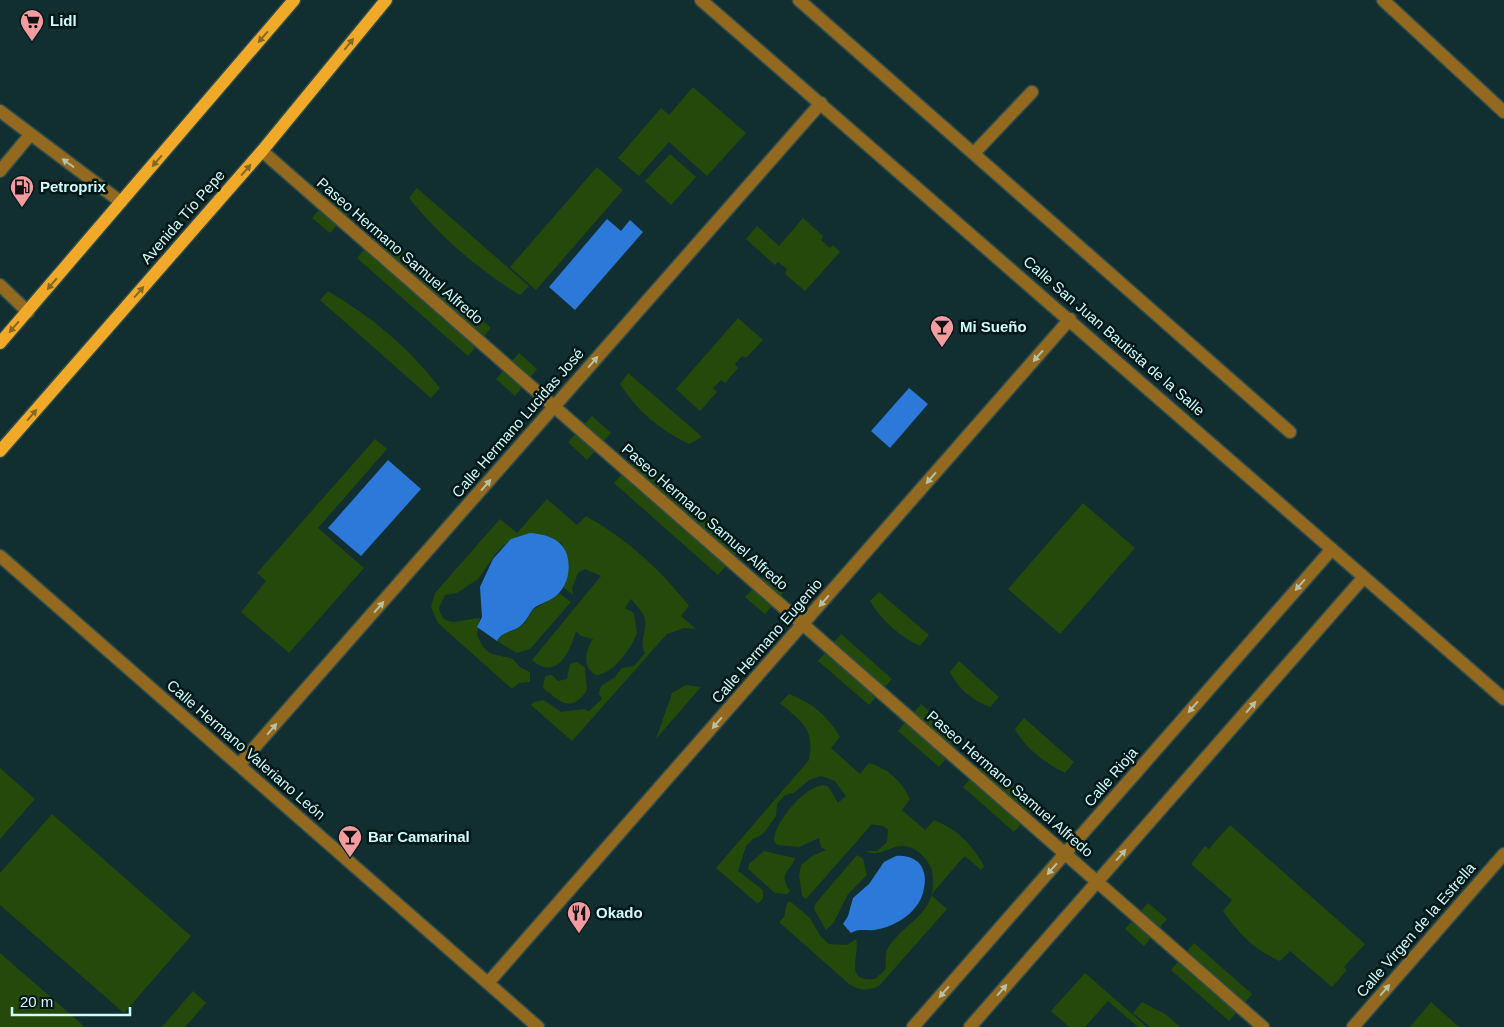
<svg xmlns="http://www.w3.org/2000/svg" width="1504" height="1027" font-family="Arial,sans-serif">
<rect width="100%" height="100%" fill="#112f30"/>
<path fill="#234a0a" d="M693,87l53,46 -39,43 -38,-34 -30,34 -21,-18 43,-50 8,7z
M670,154l26,23 -25,28 -26,-24z
M597,167l26,23 -87,100 -26,-23z
M417,188l112,98 -9,9c-43,-26 -79,-58 -111,-97z
M334,191l19,16 -23,26 -18,-15z
M803,218l20,18 -2,4 9,8 3,-3 7,7 -35,39 -20,-17 2,-5 -9,-7 -3,3 -29,-26 11,-13 22,20z
M380,231l111,97 -23,28 -111,-98z
M328,291c44,26 81,57 112,97l-9,10 -111,-98z
M738,318l25,22 -17,18 -4,-2 -7,8 3,4 -13,15 -4,-3 -8,8 4,4 -17,19 -24,-22z
M519,353l18,16 -22,27 -19,-17z
M628,373l72,62 2,2 -13,7c-29,-14 -52,-33 -69,-60z
M592,416l19,17 -24,27 -19,-18z
M375,439l12,10 -69,79 46,40 -75,85 -48,-41 25,-31 -9,-8z
M638,456l105,91 -25,28 -104,-92z
M547,499l30,26 9,-9c41,23 74,53 103,90l-8,10 15,13 -12,-1 -17,6 -95,107 -41,-36 3,-3 10,-2 17,12 22,-3 6,2 13,-12 -3,-5 2,-8 14,-9 7,-9 12,-2 11,-13c-7,-12 4,-24 -1,-37 -3,-6 -9,-12 -13,-17l-6,9 9,5 3,20c-5,14 -24,42 -41,42 -14,-7 -11,-25 -3,-36l-12,-3 -5,-5c-6,20 -19,51 -44,29l69,-84 -16,-7 -7,4 -6,15 1,7 -10,-8 6,-22 -4,-14 -4,-8 -15,-7 -35,3 -14,13 -19,27 -21,14 -12,2 -6,13c4,23 26,10 41,10l-3,16c9,24 16,19 36,25l8,9 9,4v10l-11,1 -7,6 -74,-66 -7,-16 4,-14 65,-74 17,14z
M1083,503l52,45 -75,86 -52,-45z
M769,571l19,16 -23,27 -20,-17z
M879,592l50,43 -9,11c-22,-11 -37,-24 -50,-45z
M559,593l12,9 -41,47 -13,4 -20,-12 7,-8 9,-2 12,-8 8,-13z
M841,634l51,45 -23,26 -51,-44z
M959,661l40,36 -9,10c-19,-7 -31,-18 -40,-35z
M577,662l8,6 2,22c-9,15 -21,18 -34,6 -3,-4 -6,-4 -10,-8l2,-12 7,-1 6,6 9,-2 3,-15z
M686,685l15,2 -45,52 16,-46z
M789,694c22,8 39,22 51,43l-9,11 29,26 9,-11c20,6 32,18 41,36l-8,11 23,20 9,-10c23,9 38,24 50,46l-3,4 -16,-14 -5,5 -29,34 16,14 -68,77c-11,5 -19,5 -30,-2l-70,-62 5,-5 3,-14 3,-2 20,17 11,19 8,7 18,1 9,-6c5,14 -14,44 19,40l10,-9c2,-7 -1,-15 3,-22 14,-24 45,-32 45,-65 0,-7 0,-13 -4,-19 -4,-7 -12,-15 -20,-17 -17,-5 -27,12 -44,4h12l10,-9 1,-12c-6,-7 -10,-3 -16,-6l-66,75 -4,-3 -3,-21 2,-10 13,-10 12,-5 -5,-3 -2,-9 -20,9 -22,-2 -3,-5c0,-17 35,-61 54,-54l10,17 8,-7 -11,-15 -14,-5 -12,4 -15,13 -9,2 -8,9 -1,12 -13,18 -10,5 -7,7 -8,25 25,19v8l-5,6 -42,-36 93,-108c6,-31 -7,-38 -29,-57z
M921,704l41,36 -23,27 -41,-36z
M1024,718l50,44 -9,11c-21,-11 -38,-23 -50,-44z
M986,761l51,45 -23,26 -51,-45z
M0,768l35,31 -35,40z
M52,814l139,122 -67,77 -124,-108v-32z
M1230,825l135,119 -21,23 3,3 -15,17 -42,-36 -10,10c-26,-11 -41,-27 -57,-50l9,-11 -41,-36 14,-18 4,3z
M764,851l31,7c-4,14 -18,14 -5,33l-3,3 -12,-1 -27,-24 1,-5z
M857,855l6,4 4,16 -19,19 -14,28 -8,8 -12,-21 1,-5z
M1148,903l19,16 -23,27 -19,-17z
M1194,943l58,51 -23,27 -58,-51z
M0,953l85,74h-85z
M1085,973l62,54h-9l-30,-26 -23,26h-16l-18,-16z
M193,991l13,12 -21,24h-23z
M1142,1002l23,12 15,13h-30l-17,-14z
M1431,1002l28,25h-49z"/>
<path fill="#2c79da" d="M607,219l14,12 9,-11 13,12 -68,78 -26,-23z
M909,388l19,16 -38,44 -19,-17z
M388,460l33,29 -60,67 -33,-28z
M530,533c14,1 30,5 36,19 6,16 2,36 -13,46 -6,4 -15,6 -20,11 -5,7 -7,13 -14,18 -9,6 -16,4 -22,14l-20,-14 5,-10 -2,-30 13,-28 18,-20z
M896,856c8,-1 16,1 22,6 7,7 8,17 6,26 -3,23 -28,39 -50,42 -9,1 -15,-2 -23,3l-8,-9 5,-8 5,-18 16,-14 15,-22z"/>
<g fill="none" stroke-linecap="round" stroke-linejoin="round">
<g stroke="#2c4c4d" stroke-width="15">
<path id="lane" d="M799,0l491,432
M1383,0l121,112
M0,111l121,91
M974,153l58,-61
M0,171l30,-36"/>
</g>
<g stroke="#2c4c4d" stroke-width="15">
<path id="street" d="M701,0l803,699
M262,151l1001,876
M0,285l28,27
M0,556l538,471
M239,765l582,-662
M488,983l582,-664
M913,1027l419,-478
M970,1027l394,-450
M1353,1027l151,-173"/>
</g>
<g stroke="#2c4c4d" stroke-width="15">
<path id="primary" d="M0,343l294,-343
M0,451l262,-300 124,-151"/>
</g>
<use href="#lane" stroke="#93681f" stroke-width="12"/>
<use href="#street" stroke="#93681f" stroke-width="12"/>
<use href="#primary" stroke="#f0a928" stroke-width="12"/>
</g>
<defs><path id="oneway-solid" d="M-6-.8H1V-3.2L6.5 0L1 3.2V.8H-6Z" transform="scale(1.25)"/></defs>
<g fill="#846721">
<use href="#oneway-solid" transform="translate(263 37) rotate(131)"/>
<use href="#oneway-solid" transform="translate(349 44) rotate(-51)"/>
<use href="#oneway-solid" transform="translate(157 161) rotate(131)"/>
<use href="#oneway-solid" transform="translate(246 170) rotate(-49)"/>
<use href="#oneway-solid" transform="translate(52 284) rotate(130)"/>
<use href="#oneway-solid" transform="translate(139 292) rotate(-49)"/>
<use href="#oneway-solid" transform="translate(14 327) rotate(131)"/>
<use href="#oneway-solid" transform="translate(32 415) rotate(-49)"/>
</g>
<g fill="#b8c1a4">
<use href="#oneway-solid" transform="translate(68 163) rotate(-144)"/>
<use href="#oneway-solid" transform="translate(1038 356) rotate(131)"/>
<use href="#oneway-solid" transform="translate(593 362) rotate(-49)"/>
<use href="#oneway-solid" transform="translate(931 478) rotate(131)"/>
<use href="#oneway-solid" transform="translate(486 485) rotate(-49)"/>
<use href="#oneway-solid" transform="translate(1300 585) rotate(131)"/>
<use href="#oneway-solid" transform="translate(824 601) rotate(131)"/>
<use href="#oneway-solid" transform="translate(379 607) rotate(-49)"/>
<use href="#oneway-solid" transform="translate(1193 707) rotate(131)"/>
<use href="#oneway-solid" transform="translate(1251 707) rotate(-49)"/>
<use href="#oneway-solid" transform="translate(717 723) rotate(131)"/>
<use href="#oneway-solid" transform="translate(272 729) rotate(-49)"/>
<use href="#oneway-solid" transform="translate(1121 855) rotate(-49)"/>
<use href="#oneway-solid" transform="translate(1052 869) rotate(131)"/>
<use href="#oneway-solid" transform="translate(1002 990) rotate(-49)"/>
<use href="#oneway-solid" transform="translate(1385 990) rotate(-49)"/>
<use href="#oneway-solid" transform="translate(944 992) rotate(131)"/>
</g>
<defs>
<g id="supermarket-pin" transform="scale(1.25)"><path d="M0 17L-7.5 6A9.5 9.5 0 1 1 7.5 6Z" fill="#f49b9f" stroke="#001718"/><path d="M-6-5.5h2.5l.6 2H6L4.5 2H-2.5L-4.4-4H-6ZM-1.5 3.2a1.3 1.3 0 1 0 .1 0ZM3 3.2a1.3 1.3 0 1 0 .1 0Z" fill="#111"/></g>
<g id="fuel-pin" transform="scale(1.25)"><path d="M0 17L-7.5 6A9.5 9.5 0 1 1 7.5 6Z" fill="#f49b9f" stroke="#001718"/><path d="M-5.5-6h7V0h2V4h1.3V-2.5L3-4.5l.8-.8L6-3V5H2.5V1h-1V6h-7ZM-4.2-4.7v3.2H.2V-4.7Z" fill="#111"/></g>
<g id="bar-pin" transform="scale(1.25)"><path d="M0 17L-7.5 6A9.5 9.5 0 1 1 7.5 6Z" fill="#f49b9f" stroke="#001718"/><path d="M-6-5H6L.8 .8V4.5H3.5V6h-7V4.5H-.8V.8Z" fill="#111"/></g>
<g id="restaurant-pin" transform="scale(1.25)"><path d="M0 17L-7.5 6A9.5 9.5 0 1 1 7.5 6Z" fill="#f49b9f" stroke="#001718"/><path d="M-5-6h1v4h1v-4h1v4h1v-4h1v5L-1.5 .5V6h-2V.5L-5-1ZM5-6V6H3V1.5H1.5Q1.5-4 5-6Z" fill="#111"/></g>
</defs>
<g fill-rule="evenodd">
<use href="#supermarket-pin" x="32" y="21"/>
<use href="#fuel-pin" x="22" y="187"/>
<use href="#bar-pin" x="942" y="327"/>
<use href="#bar-pin" x="350" y="837"/>
<use href="#restaurant-pin" x="579" y="913"/>
</g>
<g text-anchor="middle" stroke-width="5" stroke-linejoin="round" paint-order="stroke">
<g font-size="15" font-weight="bold" fill="#d1fcfc" stroke="#001718" text-anchor="start">
<text x="50" y="26">Lidl</text>
<text x="40" y="192">Petroprix</text>
<text x="960" y="332">Mi Sueño</text>
<text x="368" y="842">Bar Camarinal</text>
<text x="596" y="918">Okado</text>
</g>
<g font-size="15" fill="#d1fcfc" stroke="#001718">
<text transform="translate(183 217) rotate(-49)" y="5">Avenida Tío Pepe</text>
<text transform="translate(400 251) rotate(41)" y="5">Paseo Hermano Samuel Alfredo</text>
<text transform="translate(1114 336) rotate(41)" y="5">Calle San Juan Bautista de la Salle</text>
<text transform="translate(518 423) rotate(-49)" y="5">Calle Hermano Lucidas José</text>
<text transform="translate(705 517) rotate(41)" y="5">Paseo Hermano Samuel Alfredo</text>
<text transform="translate(767 641) rotate(-49)" y="5">Calle Hermano Eugenio</text>
<text transform="translate(246 750) rotate(41)" y="5">Calle Hermano Valeriano León</text>
<text transform="translate(1111 777) rotate(-49)" y="5">Calle Rioja</text>
<text transform="translate(1010 784) rotate(41)" y="5">Paseo Hermano Samuel Alfredo</text>
<text transform="translate(1416 930) rotate(-49)" y="5">Calle Virgen de la Estrella</text>
</g>
</g>
<path d="M12 1007v8h118v-8" fill="none" stroke="#d1fcfc" stroke-width="2.5"/>
<text x="20" y="1007" font-size="15" fill="#d1fcfc" stroke="#001718" stroke-width="4" paint-order="stroke">20 m</text>
</svg>
